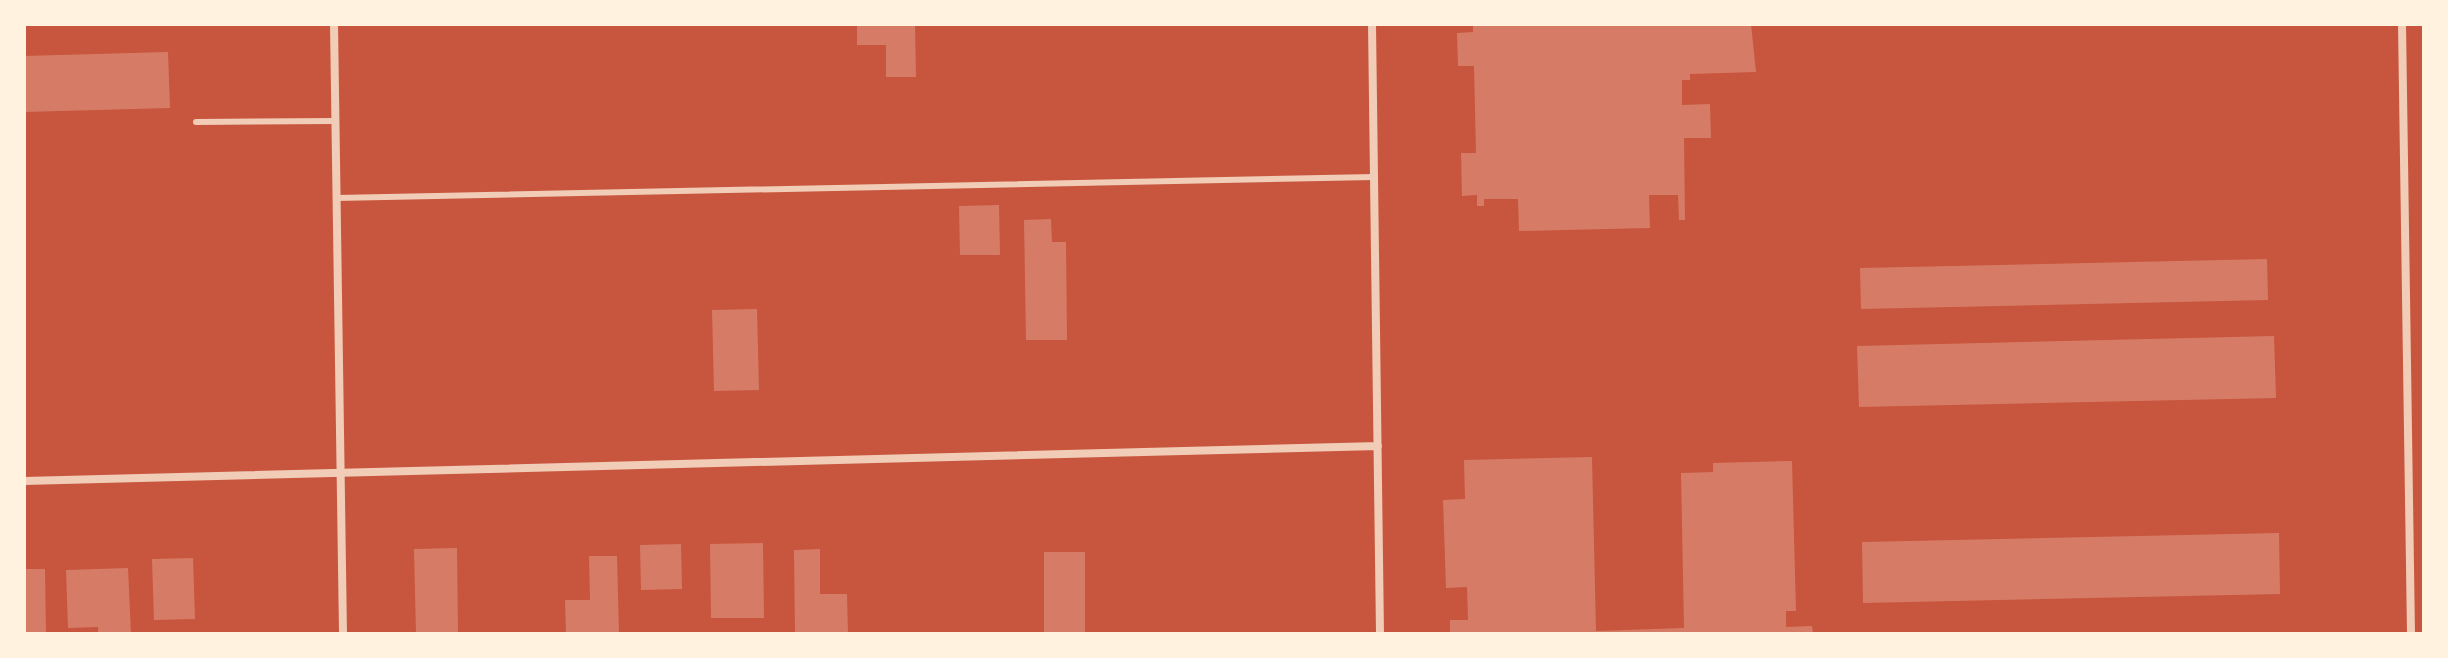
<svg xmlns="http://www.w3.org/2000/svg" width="2448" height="658" font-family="'Golos Text',sans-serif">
<rect width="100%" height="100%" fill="#c8553d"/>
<path fill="#d67c66" d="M857,24h58l1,53h-30v-32h-29z
M1473,24h278l5,48 -66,2v6h-8v25l28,-1 1,34h-27l1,82h-6l-1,-25h-29l1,33 -131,3 -1,-32h-34v7h-7v-11l-15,1 -1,-43h15l-2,-87h-16l-1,-33 16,-1z
M168,52l2,56 -146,4v-56z
M999,205l1,50h-40l-1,-49z
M1051,219l1,23h14l1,98h-41l-2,-120z
M2267,259l1,41 -407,9 -1,-41z
M757,309l2,81 -45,1 -2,-81z
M2274,336l2,62 -417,9 -2,-61z
M1592,457l4,174 88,-3 -3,-155 32,-1v-9l79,-2 4,150h-10v16l26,-1 1,8h-363v-14h18l-1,-33 -21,1 -3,-88 22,-1 -1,-39z
M2279,533l1,61 -417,9 -1,-61z
M763,543l1,75h-53l-1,-74z
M681,544l1,45 -41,1 -1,-45z
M457,548l1,86h-42l-2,-85z
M820,549v45h27l1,40h-53l-1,-84z
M1044,552h41v82l-41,-1z
M589,556h28l2,78h-53l-1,-34h25z
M193,558l2,61 -41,1 -2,-61z
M128,568l3,66h-33v-7l-30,1 -2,-58z
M24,569h21l1,65h-22z"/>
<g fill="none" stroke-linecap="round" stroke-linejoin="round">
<path stroke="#f1ccb7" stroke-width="6" d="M196,122l139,-1
M336,198l1038,-21"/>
<path stroke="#f1ccb7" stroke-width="8" d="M334,24l9,610
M1372,24l8,610
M2402,24l9,610
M24,481l1354,-35"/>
</g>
<rect width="2448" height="658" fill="none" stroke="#fff3e0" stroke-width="52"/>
</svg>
